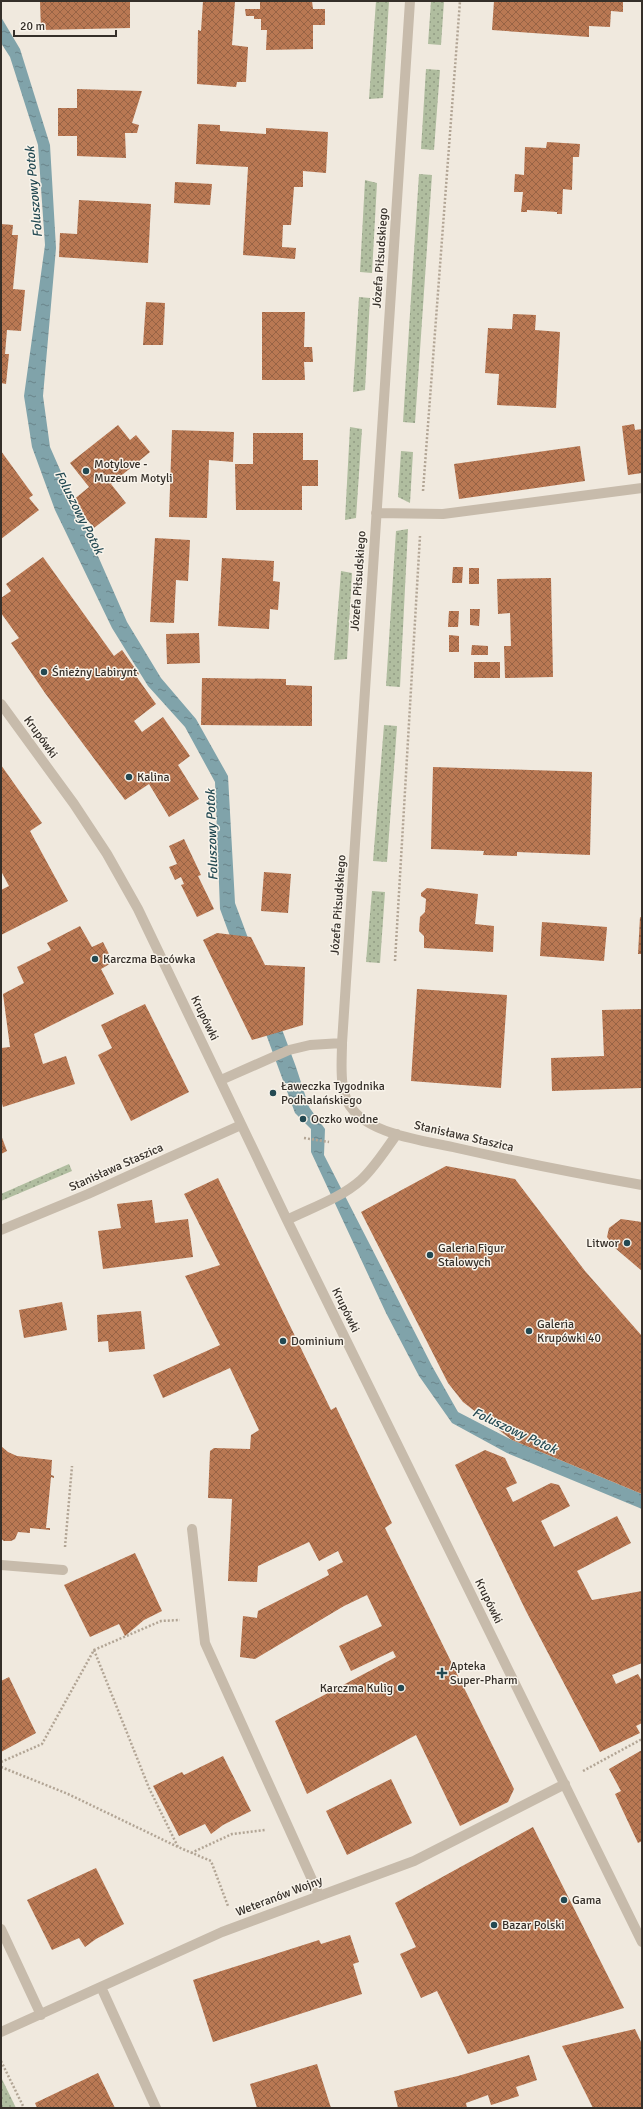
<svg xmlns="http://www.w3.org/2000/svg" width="643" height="2109" font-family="Signika,sans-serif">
<defs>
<pattern id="green-dots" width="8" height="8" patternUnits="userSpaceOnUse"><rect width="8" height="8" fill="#b0bd9f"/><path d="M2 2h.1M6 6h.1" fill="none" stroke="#909a82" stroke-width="1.8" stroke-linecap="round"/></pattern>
<pattern id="water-ripples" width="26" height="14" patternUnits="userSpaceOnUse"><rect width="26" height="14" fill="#80a3aa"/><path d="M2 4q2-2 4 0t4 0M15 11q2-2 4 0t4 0" fill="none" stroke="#6a858a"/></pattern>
<pattern id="building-cross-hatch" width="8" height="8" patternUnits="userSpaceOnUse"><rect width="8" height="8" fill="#b97853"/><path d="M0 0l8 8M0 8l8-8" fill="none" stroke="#976345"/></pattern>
</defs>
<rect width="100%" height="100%" fill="#f0e9de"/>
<path fill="url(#green-dots)" d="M376,1h13l-6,97 -14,1z
M431,1h13l-3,44 -13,-1z
M426,69l14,1 -6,80 -13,-1z
M419,174l13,1 -17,248 -12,-1z
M365,180l12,3 -5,90 -12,-1z
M359,297l11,1 -5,92 -12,2z
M350,427l12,2 -6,89 -11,2z
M401,451l12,1 -3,51 -12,-6z
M408,529l-8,158 -14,-1 10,-155z
M341,571l11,2 -5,86 -13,1z
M384,725l13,1 -10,136 -14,-1z
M372,891l13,1 -5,71 -14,-1z
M69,1164l3,7 -71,30v-7z
M1,2077l15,31h-15z"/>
<path fill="url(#water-ripples)" d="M1,17l19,32 30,96 6,103 -13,148 7,51 77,175 34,56 35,41 32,57 7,127 61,164 13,40 16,22 -1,26 108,211 26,46 54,28 130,54v15l-135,-56 -55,-30 -33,-47 -33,-63 -75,-161v-23l-16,-16 -75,-204 -5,-127 -30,-55 -37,-41 -36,-58 -57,-118 -23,-63 -8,-51 21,-151 -7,-100 -28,-88 -9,-14z"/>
<path fill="url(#building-cross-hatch)" d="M40,1h90v27l-89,2z
M203,1h32l-3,44 16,2 -2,35h-9l-1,5 -39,-3 1,-54 3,1z
M260,1h52l1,8h12v16h-12v24l-47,1 1,-20h-6v-11h-7v-3h-8l-1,-7h15z
M494,1h129v11l-12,-1 -1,16 -21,-1v11l-97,-7z
M77,89l65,2 -10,32 7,2 -2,8h-12l1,25 -49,-2v-20h-19v-28h19z
M198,124l22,1v6l46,3v-6l62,4 -2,41 -23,-2v16h-9l-3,38h-8l-1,22 14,1 -1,11 -52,-4 5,-88 -52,-3z
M547,142l33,2 -1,13h-6l-1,33 -9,-1 -1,25h-5v-2l-30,-2v2h-6l2,-20h-9l1,-18 9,1 1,-28 21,1z
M175,182l37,2 -2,21 -36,-2z
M79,200l72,4 -3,59 -89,-6 1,-24 17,1z
M1,224l12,1 -1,10h6l-5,54 12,1 -4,41 -14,-1 -2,24h4l-3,30 -5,-1z
M146,302l19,1 -2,42h-20z
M262,312h43l-1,35h8l1,15h-9l1,18h-43z
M513,314l23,1 -1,15 25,2 -4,76 -59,-3 2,-31 -14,-1 3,-45 24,1z
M634,424l1,6 7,-1v44l-14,2 -6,-49z
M118,425l12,15 6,-5 14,17 -39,32 15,19 -32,25 -22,-27 17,-14 -19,-24z
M172,430l62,2 -1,30 -24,-2 -2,58 -38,-1z
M253,433h50v27h15v26h-16v24h-66l-1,-46h18z
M580,446l5,35 -126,18 -5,-35z
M1,451l32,44 -4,3 10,12 -38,29z
M155,538l35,2 -2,41 -12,-1 -2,43 -24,-1z
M43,557l71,99 8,-6 17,24 -3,2 20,28 -22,17 8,11 21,-15 27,39 -12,9 21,34 -30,18 -20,-33 -24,16 -80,-107 -34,-50 8,-5 -18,-25v-15l10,-7 -5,-7z
M222,558l52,3 -1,20 7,1 -2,28 -8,-1 -1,20 -51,-3z
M453,567h10l-1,16h-10z
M469,568h10v16h-10z
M551,578l2,99 -48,1 -1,-32h7l-1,-33 -12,1 -1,-35z
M470,609h10l-1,17 -9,-1z
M449,611h10l-1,16h-10z
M199,633l1,30 -33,1 -1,-30z
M449,635l10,1v16h-10z
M472,645l16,1v9h-17z
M474,662h26v16h-26z
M202,678l84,1v6l26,1v40l-111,-1z
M1,765l41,58 -12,8 38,70 -67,34v-45l8,-4 -8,-15z
M433,767l159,5 -2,83 -73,-3v4l-34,-1 1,-4 -53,-2z
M184,839l17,36 -3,1 16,33 -17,8 -16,-32 3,-1 -3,-7 -6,3 -6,-13 8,-3 -8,-18z
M264,872l27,2 -3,39 -27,-2z
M427,888l51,6 -3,30 19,2 -1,26 -69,-4v-12l-5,-5 1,-14 5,-5 1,-13 -5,-3v-3z
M640,917l2,1v36h-4z
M542,922l65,5 -3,34 -64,-5z
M80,926l12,21 11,-5 10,20 -12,7 13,25 -80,40 9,30 23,-8 9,28 -72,23 -2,-7v-52l9,-1 -7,-53 21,-11 -7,-16 34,-17 -4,-7z
M217,933l34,4 14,28 40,2 -2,58 -51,15 -49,-100z
M417,989l90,6 -6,93 -90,-7z
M145,1004l44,88 -58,29 -33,-66 14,-7 -11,-23z
M642,1009v79l-90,3 -1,-33 53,-2 -2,-46z
M1,1135l6,16 -6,3z
M446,1166l69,13 70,92 57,65v158l-130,-54 -49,-38 -15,-19 -87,-171z
M218,1178l113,232 5,-3 56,116 -7,5 129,261 -6,13 -48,24 -44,-91 -109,59 -32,-73 121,-64 -3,-6 -42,20 -12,-25 43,-20 -15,-31 -23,11 -89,53 -15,-2 3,-41 14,2 1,-7 71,-36 -2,-5 16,-8 -5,-11 -19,10 -10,-19 -51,24 -1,16 -29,-1 4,-82 -24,-1 2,-47 4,-3 36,1 1,-14 8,-5 -29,-62 -67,30 -10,-23 67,-30 -35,-69 35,-11 -36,-71z
M152,1200l3,23 33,-4 5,38 -90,12 -5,-38 23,-3 -4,-24z
M621,1219l21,3v49l-27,-23 -8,-11 2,-9z
M62,1302l5,28 -43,8 -5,-28z
M141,1311l4,38 -36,3 -1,-11 -10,1 -1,-27z
M1,1446l7,6 9,4 35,4 -1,15 3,1v2l-3,-1 -5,51h4v2l-20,-2v5l-12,-1 -3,7 -4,2h-7l-3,-2z
M485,1450l20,8 12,25 -11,5 7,14 38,-19 8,2 11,21 -29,15 13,26 63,-31 14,27 -54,28 15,29 50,-9v72l-30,12 4,9 22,-10 4,7v42l-6,3 4,7 -40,19 -74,-141 -71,-146z
M135,1553l27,58 -18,9 -19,16 -6,-12 -29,13 -26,-52z
M9,1677l27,56 -35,19v-71z
M642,1750v91l-4,2 -23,-49 6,-3 -12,-22z
M223,1756l28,55 -28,14 -12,9 -6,-10 -26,12 -26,-50 29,-14 2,3z
M391,1779l21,44 -65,32 -21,-44z
M533,1827l91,181 -156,46 -31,-63 -16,7 -21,-44 16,-7 -21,-44z
M96,1868l28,56 -28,15 -11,8 -6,-9 -27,12 -25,-50z
M350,1935l9,27 -6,2 9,30 -149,48 -20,-62 126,-40 2,4z
M635,2029l7,15v64h-49l-31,-62z
M529,2055l8,25 -21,7 3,9 -28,9 -3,-10 -22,8 1,5h-69l-4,-17 64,-15z
M317,2064l14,44h-74l-7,-24z
M98,2073l17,35h-78l-2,-5z"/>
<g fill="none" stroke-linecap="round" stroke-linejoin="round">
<path stroke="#b2a595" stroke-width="2.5" stroke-dasharray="2 2" stroke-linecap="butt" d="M423,491l37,-490
M395,961l25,-425
M304,1138l25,4
M65,1547l7,-81
M94,1650l55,138 29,59 33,14 17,45
M1,1762l41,-18 52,-94 67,-29 19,-1
M1,1767l67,27 110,53
M583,1771l59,-32
M191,1853l41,-19 33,-4
M1,2061l23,47"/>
<path stroke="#c7bbab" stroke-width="10" d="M410,1l-68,1042c0,21 -4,50 11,67 20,25 74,31 104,38 62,14 123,26 185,37
M376,513l67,1 199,-26
M1,704l73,100 33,50 31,55 149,311 355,722
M221,1080l68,-30 21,-5 32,-2
M287,1220c24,-12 54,-22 74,-40 14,-13 25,-31 36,-46
M1,1230l87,-36 153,-69
M192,1529l13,114 114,252
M1,1565l62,5
M1,1929l40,86
M101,1987l55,121
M1,2032l221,-100 192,-71 151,-77"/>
</g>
<g fill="#234952" stroke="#f8f3ea" stroke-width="1.5">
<circle cx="86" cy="471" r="4"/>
<circle cx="44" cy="672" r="4"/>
<circle cx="129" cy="777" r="4"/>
<circle cx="95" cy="959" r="4"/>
<circle cx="273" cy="1093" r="4"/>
<circle cx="303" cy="1119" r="4"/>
<circle cx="627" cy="1243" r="4"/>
<circle cx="430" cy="1255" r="4"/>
<circle cx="529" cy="1331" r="4"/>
<circle cx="283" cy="1341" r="4"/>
<path d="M440 1667h4v4h4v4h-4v4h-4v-4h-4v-4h4z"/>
<circle cx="401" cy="1688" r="4"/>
<circle cx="564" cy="1900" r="4"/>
<circle cx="494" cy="1925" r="4"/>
</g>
<g text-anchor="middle" stroke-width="3" stroke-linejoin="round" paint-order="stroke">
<g font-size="12" fill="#352f29" stroke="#f8f3ea">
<text transform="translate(380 258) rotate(-86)" y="4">Józefa Piłsudskiego</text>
<text transform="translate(358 581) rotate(-86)" y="4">Józefa Piłsudskiego</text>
<text transform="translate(41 737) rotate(54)" y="4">Krupówki</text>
<text transform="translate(338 905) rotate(-86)" y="4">Józefa Piłsudskiego</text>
<text transform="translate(205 1018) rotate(64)" y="4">Krupówki</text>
<text transform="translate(464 1136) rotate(13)" y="4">Stanisława Staszica</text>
<text transform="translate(116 1167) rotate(-24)" y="4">Stanisława Staszica</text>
<text transform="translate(346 1310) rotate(64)" y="4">Krupówki</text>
<text transform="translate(489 1601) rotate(64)" y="4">Krupówki</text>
<text transform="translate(279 1896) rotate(-21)" y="4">Weteranów Wojny</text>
</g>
<g font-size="12" fill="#352f29" stroke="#f8f3ea" text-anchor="start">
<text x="94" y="468">Motylove -<tspan x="94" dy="14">Muzeum Motyli</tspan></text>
<text x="52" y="676">Śnieżny Labirynt</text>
<text x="137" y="781">Kalina</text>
<text x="103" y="963">Karczma Bacówka</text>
<text x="281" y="1090">Ławeczka Tygodnika<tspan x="281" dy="14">Podhalańskiego</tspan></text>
<text x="311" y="1123">Oczko wodne</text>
<text x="619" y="1247" text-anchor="end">Litwor</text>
<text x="438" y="1252">Galeria Figur<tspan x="438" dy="14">Stalowych</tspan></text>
<text x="537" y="1328">Galeria<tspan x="537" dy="14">Krupówki 40</tspan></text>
<text x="291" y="1345">Dominium</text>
<text x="450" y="1670">Apteka<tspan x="450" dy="14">Super-Pharm</tspan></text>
<text x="393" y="1692" text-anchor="end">Karczma Kulig</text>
<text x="572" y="1904">Gama</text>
<text x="502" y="1929">Bazar Polski</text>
</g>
<g font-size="13" font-style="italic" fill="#234952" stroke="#f8f3ea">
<text transform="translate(33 192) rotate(-95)" y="5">Foluszowy Potok</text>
<text transform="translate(80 512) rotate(63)" y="5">Foluszowy Potok</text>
<text transform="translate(211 835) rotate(-92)" y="5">Foluszowy Potok</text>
<text transform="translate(515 1430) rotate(25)" y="5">Foluszowy Potok</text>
</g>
</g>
<rect width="643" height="2109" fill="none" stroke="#352f29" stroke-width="4"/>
<path d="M14 30v6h102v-6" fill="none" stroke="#352f29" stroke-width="2"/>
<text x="20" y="30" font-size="12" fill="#352f29" stroke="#f8f3ea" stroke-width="3" paint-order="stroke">20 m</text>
</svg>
